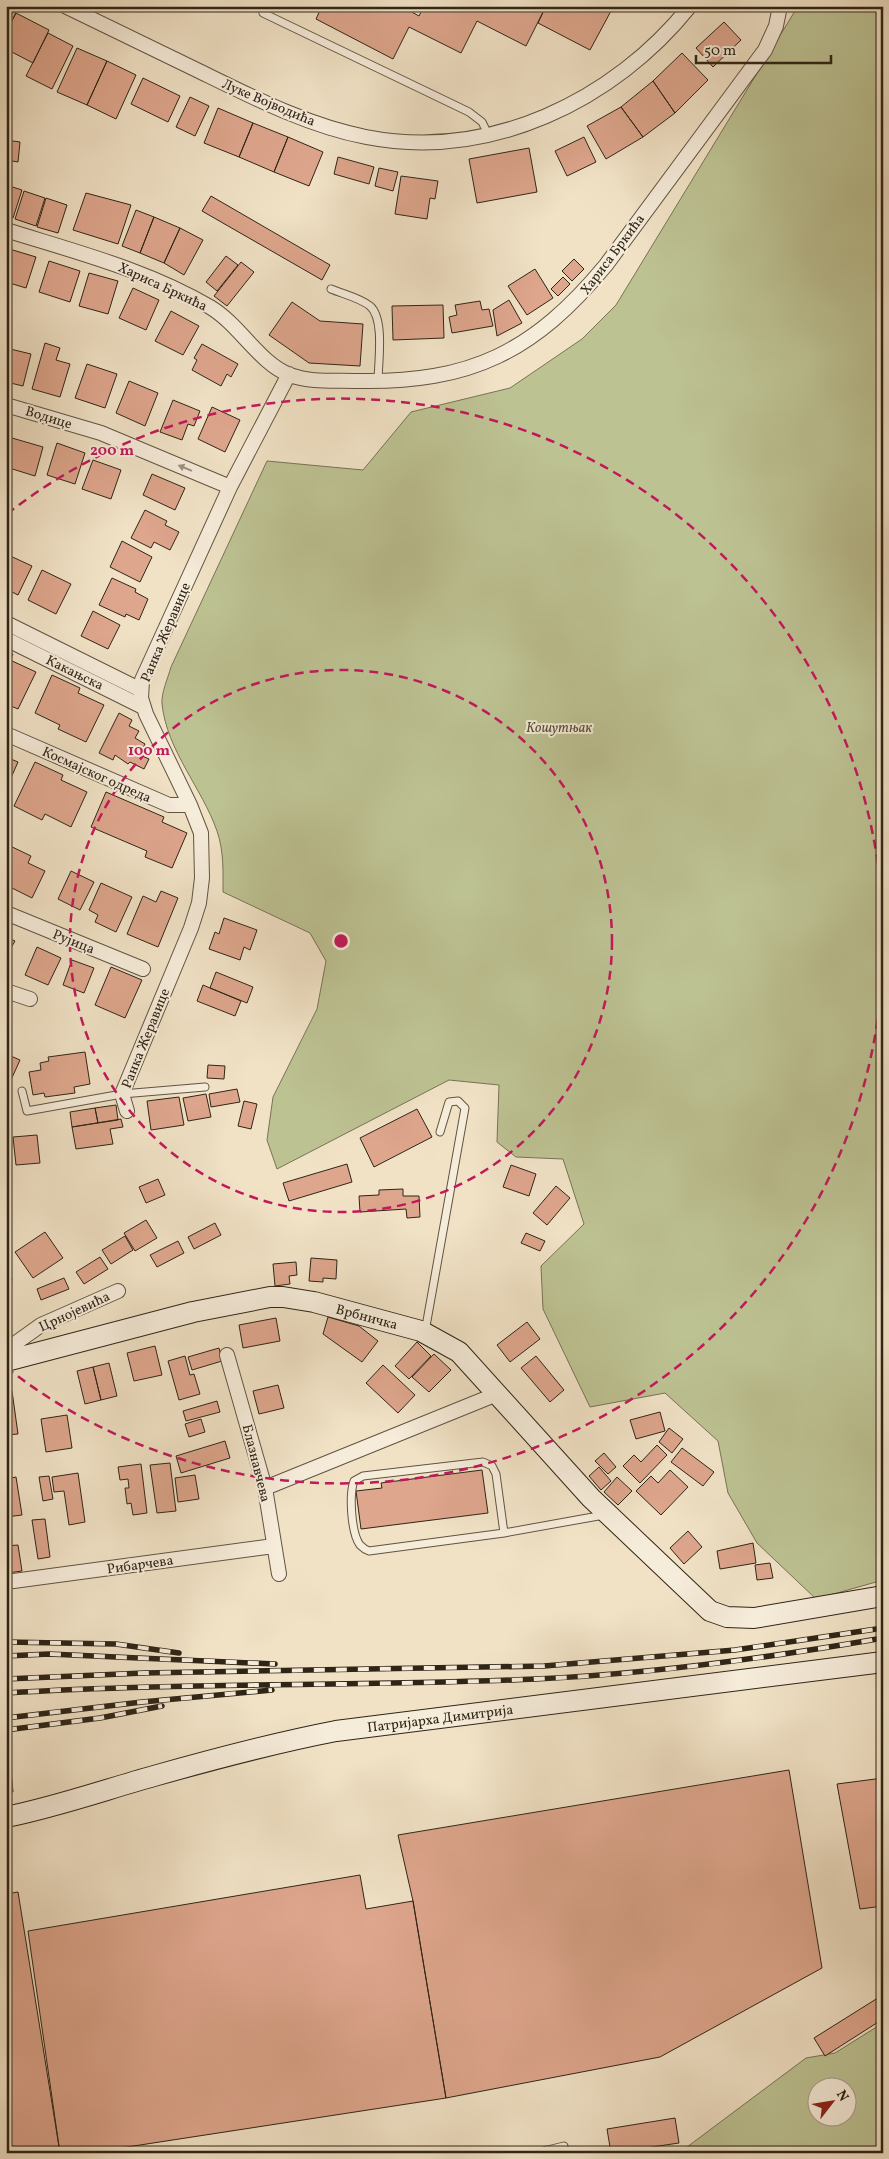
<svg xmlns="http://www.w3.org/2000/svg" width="889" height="2159" font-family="Vollkorn,serif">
<rect width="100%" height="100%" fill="#f1e2c6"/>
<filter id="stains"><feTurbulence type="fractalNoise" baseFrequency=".004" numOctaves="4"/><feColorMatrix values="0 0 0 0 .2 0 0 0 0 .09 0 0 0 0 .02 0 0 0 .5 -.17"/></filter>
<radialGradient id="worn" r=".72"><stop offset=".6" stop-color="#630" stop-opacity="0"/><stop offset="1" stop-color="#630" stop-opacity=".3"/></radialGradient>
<path fill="#bdc293" stroke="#767454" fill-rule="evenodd" d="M798,6h85v1574l-67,19 -59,-56 -29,-50 -10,-52 -53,-48 -75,14 -47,-98 -2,-43 43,-42 -21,-65 -47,-2 -19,-15 2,-57 -50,-5 -172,89 -10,-29 6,-43 44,-88 9,-48 -16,-28 -87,-41c0,-20 1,-41 -6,-61 -15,-43 -50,-80 -55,-127 -1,-11 6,-26 9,-37l96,-206 96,9 48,-58 99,-24 72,-49 34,-34z
M883,2023v130h-204l127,-95 29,-5zM816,2086h30v30h-30z"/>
<path fill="#dea68d" stroke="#2f2516" d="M322,6h79l18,10 5,-10h54l8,5 3,-5h57l-20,40 -49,-25 -16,32 -52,-26 -16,32 -77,-40z
M546,6h56l9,5 -21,39 -52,-27z
M6,9l10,4 -10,19z
M16,13l33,17 -16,33 -27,-14v-17z
M724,22l17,18 -28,27 -17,-19z
M48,33l25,13 -21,43 -26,-13z
M77,48l30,13 -20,44 -30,-13z
M682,53l26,27 -33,33 -22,-32z
M107,61l29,14 -20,44 -29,-14z
M143,78l37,18 -12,26 -37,-18z
M653,81l22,32 -32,24 -22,-30z
M190,97l19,9 -14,30 -19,-9z
M621,107l22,30 -37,22 -19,-33z
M218,108l35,15 -14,34 -35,-14z
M253,123l35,14 -14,35 -35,-15z
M288,137l35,15 -14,34 -35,-14z
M584,137l12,25 -29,14 -12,-25z
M6,140l14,2 -2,20 -12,-2z
M529,148l8,44 -60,11 -8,-44z
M338,157l36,10 -5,17 -35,-10z
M379,168l19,4 -5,19 -18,-5z
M401,176l37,5 -3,18 -5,-1 -3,21 -32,-5z
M6,185l16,5 -9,28 -7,-2z
M24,191l21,7 -9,28 -21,-7z
M86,193l45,12 -13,39 -45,-14z
M211,196l119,69 -8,15 -120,-69z
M46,198l21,7 -9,28 -21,-6z
M136,210l18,7 -14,36 -18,-7z
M154,217l26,11 -16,35 -24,-10z
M180,228l23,12 -19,35 -20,-12z
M6,248l30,9 -10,31 -20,-6z
M226,256l12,9 -21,26 -11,-9z
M574,259l10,10 -12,12 -10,-10z
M49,261l31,10 -10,31 -31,-10z
M241,262l13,10 -27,34 -13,-10z
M535,269l18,29 -26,17 -19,-29z
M89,273l29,8 -10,33 -29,-8z
M563,277l7,7 -12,12 -7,-7z
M133,288l26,12 -13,30 -27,-12z
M509,300l13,23 -25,13 -4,-26z
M480,301l2,9 7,-1 4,17 -41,7 -3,-16 8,-2 -2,-10z
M292,302l28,19 43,3 -3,42 -51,-3 -40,-28z
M443,305l1,33 -51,2 -1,-34z
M171,311l28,15 -16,29 -28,-14z
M45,343l15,5 -4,12 14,4 -10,33 -28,-8z
M202,344l36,20 -7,13 -4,-3 -6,12 -29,-16 5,-10 -3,-2z
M6,348l25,6 -8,32 -17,-4z
M87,364l30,10 -12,34 -30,-10z
M129,381l29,12 -13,33 -29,-13z
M173,400l27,11 -6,15 -6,-2 -6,16 -22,-8z
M212,407l28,13 -15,32 -27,-13z
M12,438l31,9 -8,29 -29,-9v-9z
M57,443l28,10 -10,31 -28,-9z
M93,460l28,10 -10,29 -29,-10z
M152,474l33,14 -10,22 -32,-15z
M145,510l22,11 -2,4 14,7 -9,18 -16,-8 -3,6 -20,-10z
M122,541l30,16 -12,25 -30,-15z
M6,554l26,12 -14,29 -12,-6z
M42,570l29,14 -15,30 -28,-14z
M112,578l24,11 -1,3 13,7 -9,21 -13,-6 -1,3 -26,-12z
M93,611l27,14 -12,24 -27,-13z
M6,651l7,3 -3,6 26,12 -18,37 -12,-5z
M52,675l28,13 -2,5 26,12 -18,37 -28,-13 2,-4 -25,-12z
M119,713l13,7 -3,6 10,5 -4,7 10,6 -5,11 9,4 -5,10 -14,-7 -2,2 -13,-9 -2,5 -14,-7z
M6,757l12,5 -12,27z
M35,762l28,13 -2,5 26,12 -16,35 -26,-13 -3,6 -28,-14z
M106,792l58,25 -2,5 25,11 -15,35 -27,-11 2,-6 -56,-24z
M6,844l25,12 -3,7 17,8 -13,27 -22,-11 2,-4 -6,-3z
M71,871l23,11 -14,28 -22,-11z
M101,883l31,14 -16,35 -21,-10 3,-7 -9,-5z
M161,891l17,7 -20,49 -31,-13 16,-38 13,6z
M224,918l33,12 -7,20 -6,-3 -4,13 -31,-11 6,-17 4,2z
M6,937l9,4 -9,16z
M37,947l24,11 -13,27 -23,-10z
M72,960l22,8 -10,25 -21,-8z
M111,967l31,13 -17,38 -30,-13z
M216,972l37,15 -6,16 -37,-15z
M203,985l38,16 -6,15 -38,-15z
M85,1052l5,32 -16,3 1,6 -30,4 -1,-4 -11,2 -4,-23 12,-2 -1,-7 9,-2 -1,-4z
M6,1054l14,6 -14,31z
M208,1065l17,1 -1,13 -17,-1z
M237,1089l3,13 -29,5 -2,-13z
M206,1094l5,23 -23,4 -5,-23z
M179,1097l5,28 -33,5 -4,-29z
M244,1101l13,3 -6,25 -13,-3z
M116,1105l2,15 -20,3 -3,-15z
M95,1108l3,15 -26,4 -2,-15z
M417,1109l15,28 -58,30 -14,-29z
M121,1119l2,8 -13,2 3,15 -37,5 -4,-22z
M37,1135l3,28 -24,2 -3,-28z
M347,1164l5,18 -63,19 -6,-18z
M511,1165l25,9 -7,22 -26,-9z
M158,1179l7,16 -19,8 -7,-16z
M556,1186l14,12 -23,27 -14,-12z
M403,1189v7h16l1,21 -13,1 -1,-9 -46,3 -1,-16 20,-1v-5z
M146,1220l11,18 -22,13 -11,-18z
M215,1223l6,12 -27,14 -6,-12z
M45,1232l18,26 -30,20 -18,-26z
M526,1233l19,8 -5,10 -19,-8z
M125,1236l8,14 -22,14 -9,-14z
M178,1241l6,12 -27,14 -7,-12z
M100,1257l8,12 -24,15 -8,-12z
M311,1258l26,2 -1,19 -13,-1v4l-14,-1z
M296,1262l1,13 -8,1 1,8 -15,2 -2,-22z
M6,1277l6,1 -4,45h-2z
M64,1278l5,11 -28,11 -4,-11z
M328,1317l31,9 19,15 -16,21 -39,-28z
M276,1318l4,23 -37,7 -4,-23z
M527,1322l13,17 -30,23 -13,-17z
M417,1342l14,14 -22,23 -14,-13z
M155,1346l7,29 -28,6 -7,-28z
M219,1348l3,13 -30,9 -4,-13z
M434,1354l17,16 -22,22 -17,-15z
M185,1356l5,19 4,-1 6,20 -21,6 -11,-39z
M536,1356l28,34 -14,12 -29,-34z
M109,1363l8,33 -16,4 -8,-33z
M383,1365l32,30 -17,18 -32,-30z
M93,1367l8,33 -16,4 -8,-33z
M278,1385l6,23 -25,6 -6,-23z
M6,1391h6l6,43 -12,1z
M217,1401l3,11 -34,9 -3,-10z
M660,1412l5,19 -29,8 -6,-19z
M67,1415l5,33 -26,4 -5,-33z
M201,1419l4,13 -16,5 -4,-13z
M669,1428l14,11 -11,14 -13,-11z
M225,1441l5,17 -49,15 -5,-17z
M657,1445l10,10 -27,28 -17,-17 11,-11 7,7z
M682,1448l32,24 -11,14 -32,-24z
M604,1453l12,14 -8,7 -13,-13z
M170,1463l6,48 -19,2 -7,-48z
M141,1464l6,49 -14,2 -2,-12 -4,1 -2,-16h4l-1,-9 -8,1 -2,-13z
M599,1467l12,14 -10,9 -12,-14z
M482,1470l6,43 -127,16 -5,-38 26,-3 -1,-5z
M670,1470l18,17 -27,28 -25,-24 15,-15 7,7z
M78,1473l7,49 -16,3 -5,-34 -10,1 -2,-15z
M195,1475l4,24 -21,3 -3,-24z
M49,1476l4,23 -10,2 -4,-24z
M16,1477l6,38 -16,2v-38z
M617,1477l15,14 -14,14 -14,-13z
M45,1519l5,38 -12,2 -6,-39z
M688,1531l14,16 -18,17 -14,-16z
M753,1543l3,20 -36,6 -3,-18z
M18,1545l4,26 -14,2 -2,-27z
M770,1563l3,15 -16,2 -2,-15z
M10,1758l3,34 -7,1v-34z
M789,1770l33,198 -162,89 -214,41 -33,-197 -15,-66z
M883,1778v128l-23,3 -23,-125z
M360,1875l6,34 47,-8 33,197 -358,55h-28l-32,-222z
M18,1892l42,261h-54v-259z
M881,1996l2,23 -58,37 -11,-18z
M675,2118l4,25 -68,10 -4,-24z"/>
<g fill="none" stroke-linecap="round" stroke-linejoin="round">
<g stroke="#605442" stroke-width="9">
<path id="lane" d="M263,13l206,99 13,10 6,12
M331,289c12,5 29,9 39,17 15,13 8,57 8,76
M22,1091l5,20 95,-17 83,-7
M425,1332l40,-224 -7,-7 -9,1 -9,30
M504,1533l-8,-59 -4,-8 -9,-4 -120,14 -9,5c-5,13 -3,52 6,64 2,2 6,5 9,6l135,-18 100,-18
M535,2153l29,-7"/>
</g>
<g stroke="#605442" stroke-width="16">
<path id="street" d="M65,6c46,22 91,44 136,66 53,26 108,54 165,65 124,24 248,-36 324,-131
M6,230c70,22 141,40 204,77 30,18 49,56 80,68 22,8 45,5 68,6 113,2 176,-29 248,-116l159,-215 11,-24 4,-20
M6,405l95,28 129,54
M6,623l135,67
M6,639l137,68
M6,734l163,71h21
M6,913l137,56
M6,991l24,8
M127,1111l-5,-17 69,-166 8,-25 3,-25 -1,-45 -11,-28 -44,-91 -5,-16 1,-18 88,-193 59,-113
M6,1350l35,-25 77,-34
M227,1355l38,133 14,86
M265,1488l232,-94
M6,1582l268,-36"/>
</g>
<g stroke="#2f2516" stroke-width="22">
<g id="secondary">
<path id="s1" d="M6,1361l187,-49 77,-15h13l31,5 107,29 38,21 132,146 119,113 17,6 27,1 129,-22"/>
<path id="s2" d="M6,1817c50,-10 98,-27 148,-41 60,-17 120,-33 182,-45l547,-69"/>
</g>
</g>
<use href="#lane" stroke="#f6ecda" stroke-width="7"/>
<use href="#street" stroke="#f6ecda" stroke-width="14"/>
<use href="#secondary" stroke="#f6ecda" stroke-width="20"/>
<g stroke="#2f2516" stroke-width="5.5">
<path id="rail" d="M6,1642l110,2 63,9
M6,1656l43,-2 226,10
M6,1679l138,-6 400,-7 191,-16 148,-22
M6,1693c177,-11 354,-6 530,-14 116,-5 232,-21 347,-41
M6,1718l136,-16 130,-12
M6,1730l94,-12 62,-12"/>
</g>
<use href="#rail" stroke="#f6ecda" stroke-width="4" stroke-dasharray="11" stroke-linecap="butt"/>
</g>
<defs><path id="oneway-solid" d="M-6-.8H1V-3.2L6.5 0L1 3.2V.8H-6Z" transform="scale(1.25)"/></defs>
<use fill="#9c9282" href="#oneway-solid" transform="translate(185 468) rotate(-158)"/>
<g fill="none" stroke="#c2185b" stroke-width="2.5" stroke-dasharray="9 6">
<circle cx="341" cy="941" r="271"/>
<path d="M883 960A542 542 0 0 1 7 1368M7 514A542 542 0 0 1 883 922"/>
</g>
<g text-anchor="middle" stroke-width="4" stroke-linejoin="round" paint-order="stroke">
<g font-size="14" fill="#2f2516" stroke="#f6ecda">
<text transform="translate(269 102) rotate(23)" y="5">Луке Војводића</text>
<text transform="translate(612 254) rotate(-53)" y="5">Хариса Бркића</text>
<text transform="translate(163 286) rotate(25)" y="5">Хариса Бркића</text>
<text transform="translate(49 417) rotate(17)" y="5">Водице</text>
<text transform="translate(165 632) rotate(-67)" y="5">Ранка Жеравице</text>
<text transform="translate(75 672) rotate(26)" y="5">Какањска</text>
<text transform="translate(97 774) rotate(24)" y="5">Космајског одреда</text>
<text transform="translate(74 941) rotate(22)" y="5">Рујица</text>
<text transform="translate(145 1038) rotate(-68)" y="5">Ранка Жеравице</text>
<text transform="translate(74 1311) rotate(-25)" y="5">Црнојевића</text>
<text dy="5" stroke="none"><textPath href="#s1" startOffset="371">Врбничка</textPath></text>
<text transform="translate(257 1463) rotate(76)" y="5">Блазнавчева</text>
<text transform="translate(140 1564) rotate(-8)" y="5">Рибарчева</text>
<text dy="5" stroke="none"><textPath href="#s2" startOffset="446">Патријарха Димитрија</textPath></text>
</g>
<g font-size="14" font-style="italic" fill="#524c35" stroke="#f6ecda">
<text x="559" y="732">Кошутњак</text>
</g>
</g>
<circle cx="341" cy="941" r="8" fill="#c2185b" stroke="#f6ecda" stroke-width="2.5"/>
<g font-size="15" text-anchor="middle" font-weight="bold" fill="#c2185b" stroke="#f6ecda" stroke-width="4" stroke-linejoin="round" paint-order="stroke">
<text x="112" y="455">200 m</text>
<text x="149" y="755">100 m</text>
</g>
<rect width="889" height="2159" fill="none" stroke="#f1e2c6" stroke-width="25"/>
<rect x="8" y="8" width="874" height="2144" fill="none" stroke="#2f2516" stroke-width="2.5"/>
<rect x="12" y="12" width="864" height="2134" fill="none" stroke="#2f2516"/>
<g transform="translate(832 2102) rotate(59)"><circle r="24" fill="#f6ecda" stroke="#a69c8c"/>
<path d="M0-4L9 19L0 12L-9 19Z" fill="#8f2418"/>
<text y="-8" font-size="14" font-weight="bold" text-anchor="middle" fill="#2f2516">N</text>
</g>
<path d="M696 55v8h135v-8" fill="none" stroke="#2f2516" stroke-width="2.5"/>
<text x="704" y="55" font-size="15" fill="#2f2516" stroke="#f6ecda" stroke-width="4" paint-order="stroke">50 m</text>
<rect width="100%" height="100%" filter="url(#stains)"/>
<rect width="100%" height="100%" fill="url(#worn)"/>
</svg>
